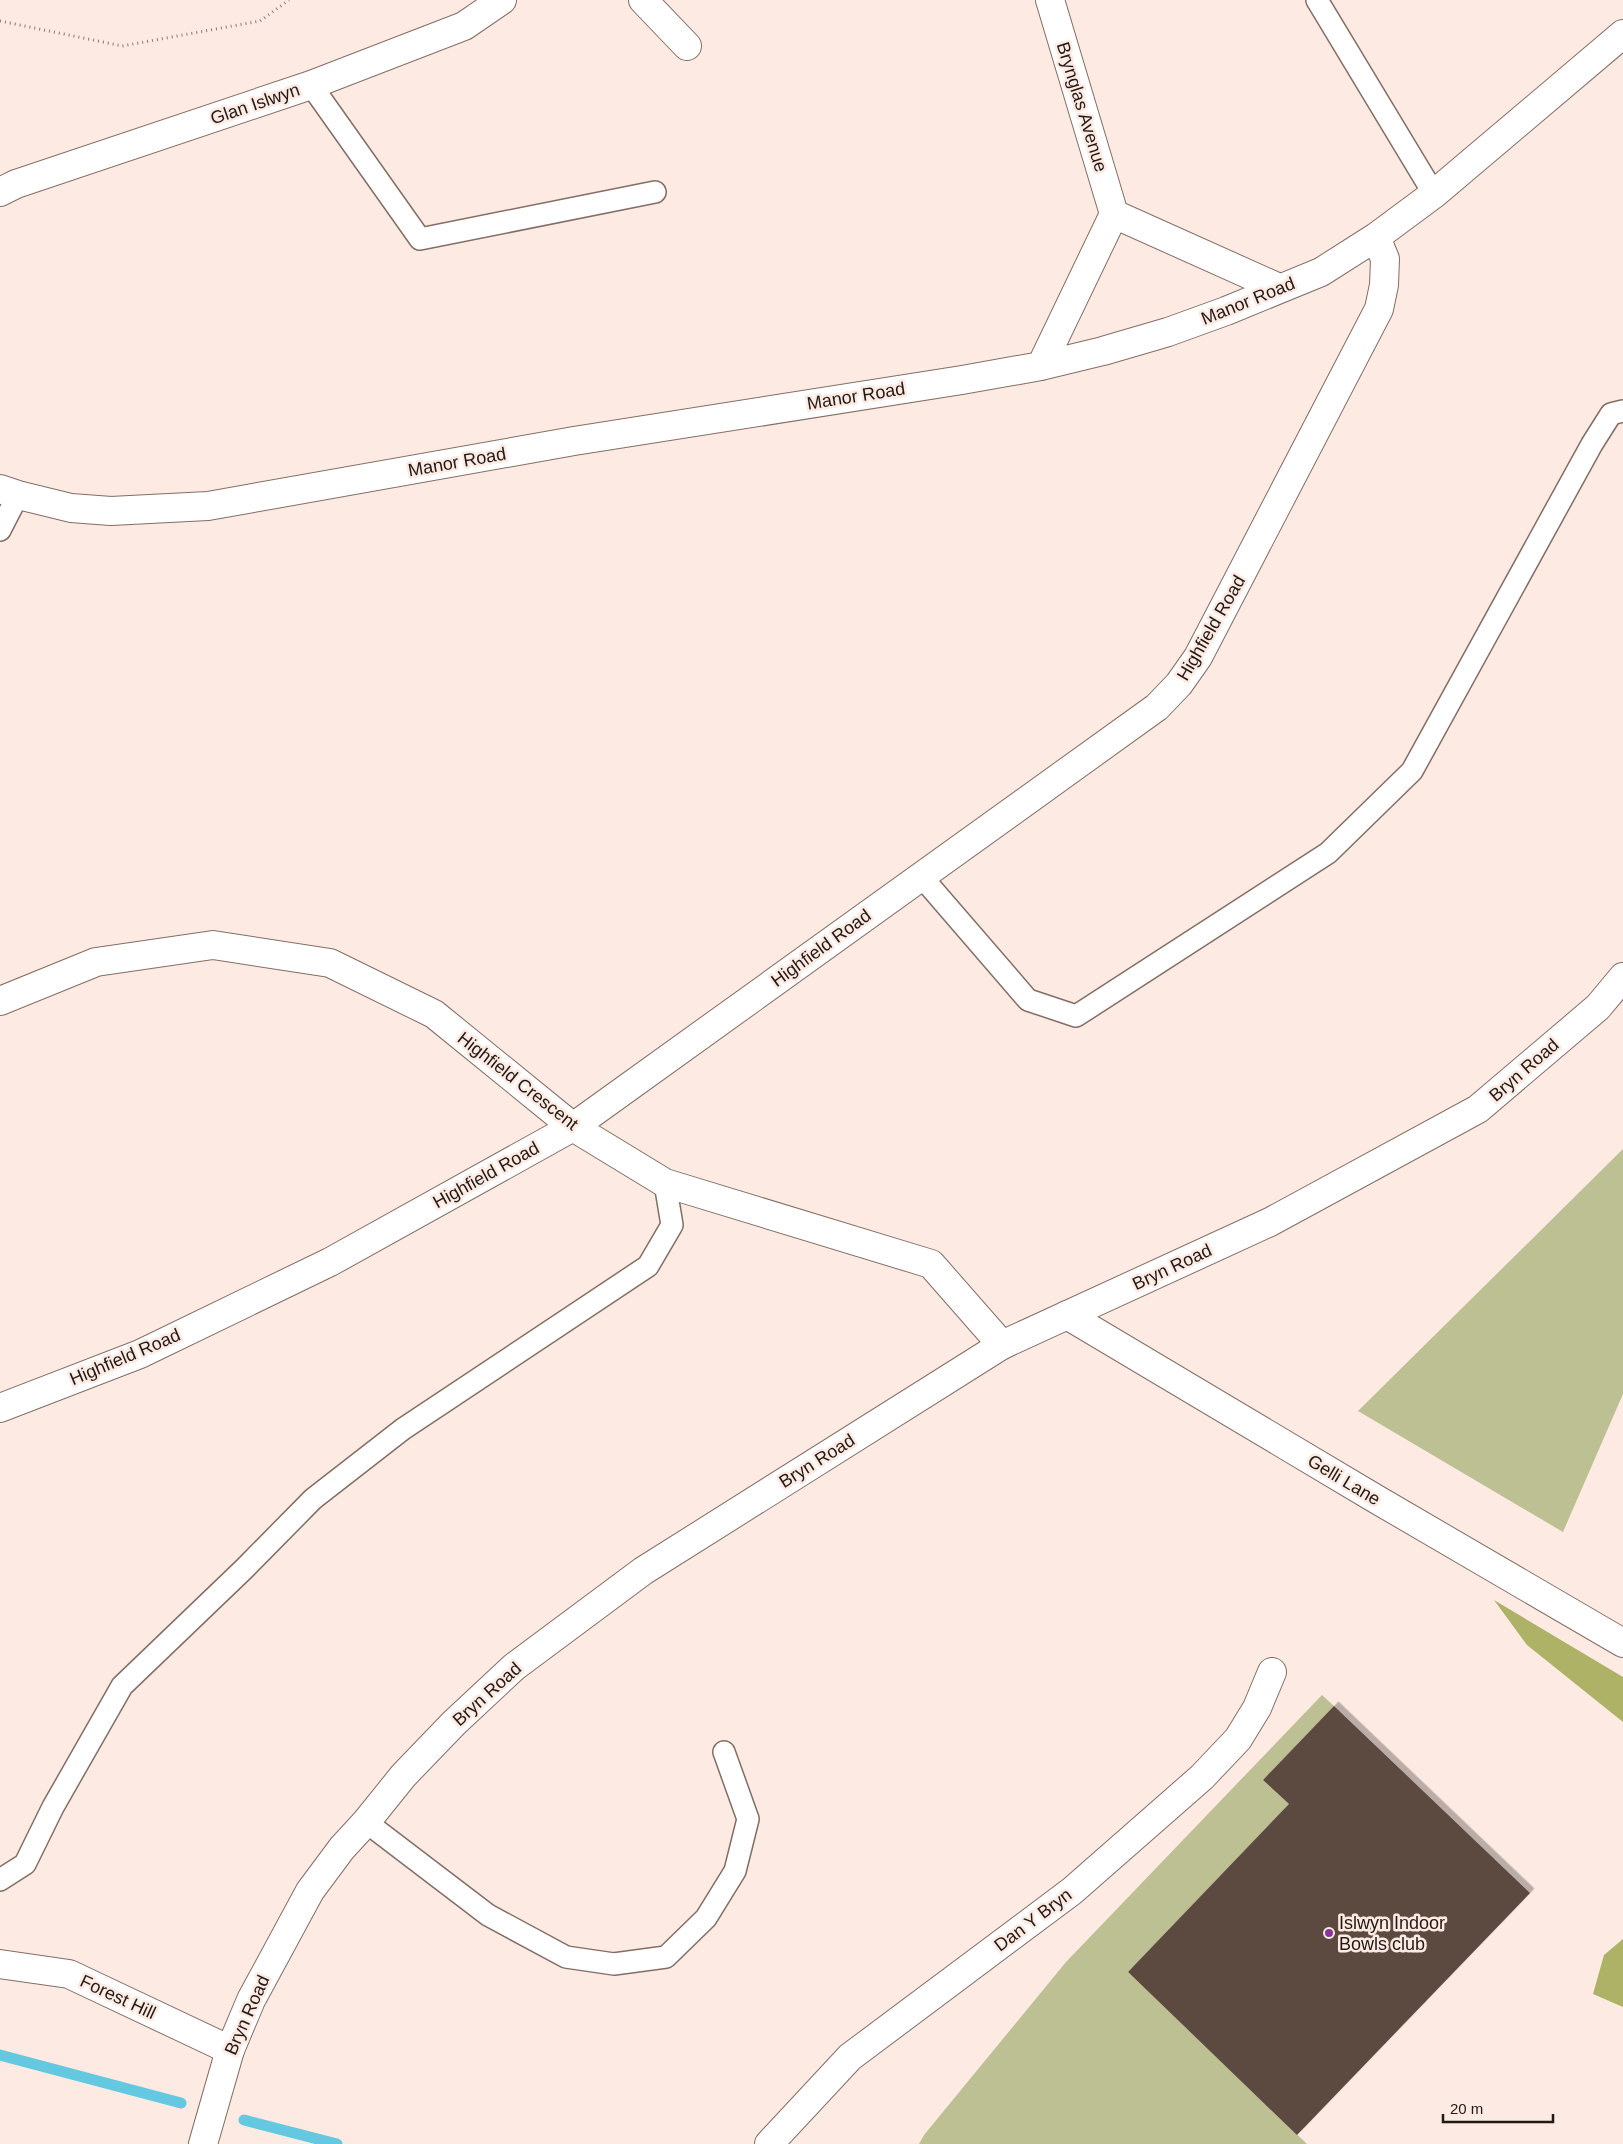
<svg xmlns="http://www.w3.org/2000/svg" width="1623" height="2144" font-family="Arial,sans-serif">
<defs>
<filter id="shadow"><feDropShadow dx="4.5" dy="-4.5" stdDeviation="0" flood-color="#0004"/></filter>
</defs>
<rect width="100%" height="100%" fill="#fdeae2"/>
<path fill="#bcc092" d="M1623,1149v245l-60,138 -205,-121z
M1322,1695l12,11 -71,74 26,24 -161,168 179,172h-388l5,-9 142,-173z"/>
<path fill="#aeb266" d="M1494,1600l129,77v45l-96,-77z
M1623,1939v68l-30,-13 11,-39z"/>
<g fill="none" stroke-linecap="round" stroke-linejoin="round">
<path stroke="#64c9e0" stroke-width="11" d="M0,2055l181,48
M244,2120l93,24"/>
</g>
<path fill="#5c4941" filter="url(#shadow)" d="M1334,1706l196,187 -233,242 -169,-163 161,-168 -26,-24z"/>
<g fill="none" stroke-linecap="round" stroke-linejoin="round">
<g stroke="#836e65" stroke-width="24">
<path id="lane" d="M1317,0l117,194
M311,85l109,154 235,-47
M0,530l18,-35
M921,876l107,124 48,16 252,-163 84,-82 180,-327 19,-30 12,-3
M366,1822l122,93 78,42 48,7 52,-7 40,-39 29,-47 13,-52 -24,-67
M0,1880l25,-16 28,-57 69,-121 122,-117 69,-70 90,-70 245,-163 24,-41 -7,-42"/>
</g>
<g stroke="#836e65" stroke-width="30">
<path id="street" d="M643,0l44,46
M0,192l16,-8 295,-99 153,-59 38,-26
M1114,214l165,74
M1041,366l73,-152 -64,-214
M0,489l18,6 53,13 40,3 97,-5 366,-65 388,-61 79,-14 62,-15 65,-19 58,-21 95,-39 55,-35 58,-43 189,-160
M0,1001l96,-39 117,-17 117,18 104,51 139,113 92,56 266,81 71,81
M1067,1315l309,184 247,144
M0,1408l140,-54 190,-92 243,-135 584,-420 22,-23 19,-27 181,-348 5,-24 1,-26 -9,-22
M0,1964l69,10 161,76
M769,2144l81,-87 222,-166 130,-114 36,-38 19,-31 15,-36"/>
</g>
<g stroke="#836e65" stroke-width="30">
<path id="secondary" d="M203,2144l27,-94 21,-50 59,-109 32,-43 24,-26 37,-46 51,-53 60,-56 129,-96 359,-226 268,-123 208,-113 120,-102 25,-30"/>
</g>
<path stroke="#897b76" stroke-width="3" stroke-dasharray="1 4" stroke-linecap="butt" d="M0,21l122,25 138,-25 29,-21"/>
<use href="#lane" stroke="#fff" stroke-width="21"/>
<use href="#street" stroke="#fff" stroke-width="28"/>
<use href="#secondary" stroke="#fff" stroke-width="28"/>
</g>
<circle fill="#8c329d" stroke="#fdeae2" stroke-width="2" cx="1329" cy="1933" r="5"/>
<g text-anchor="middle" stroke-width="5" stroke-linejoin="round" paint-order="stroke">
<g font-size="18" fill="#211916" stroke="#fdeae2">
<text transform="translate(255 104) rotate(-19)" y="6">Glan Islwyn</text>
<text transform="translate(1082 107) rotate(73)" y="6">Brynglas Avenue</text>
<text transform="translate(1248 301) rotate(-22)" y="6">Manor Road</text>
<text transform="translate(856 396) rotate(-9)" y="6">Manor Road</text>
<text transform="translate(457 462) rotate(-10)" y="6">Manor Road</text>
<text transform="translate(1211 628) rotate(-60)" y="6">Highfield Road</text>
<text transform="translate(821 948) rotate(-36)" y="6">Highfield Road</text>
<text transform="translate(1524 1070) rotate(-41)" y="6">Bryn Road</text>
<text transform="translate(518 1081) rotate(38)" y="6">Highfield Crescent</text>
<text transform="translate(486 1175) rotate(-29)" y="6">Highfield Road</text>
<text transform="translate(1172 1267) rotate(-25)" y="6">Bryn Road</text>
<text transform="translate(125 1357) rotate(-23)" y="6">Highfield Road</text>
<text transform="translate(817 1461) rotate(-32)" y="6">Bryn Road</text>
<text transform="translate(1344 1480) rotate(31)" y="6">Gelli Lane</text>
<text transform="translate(487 1694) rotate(-42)" y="6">Bryn Road</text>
<text transform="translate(1033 1920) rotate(-37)" y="6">Dan Y Bryn</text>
<text transform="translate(118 1997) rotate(25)" y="6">Forest Hill</text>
<text transform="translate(247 2015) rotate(-66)" y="6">Bryn Road</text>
</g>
<g font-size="18" fill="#211916" stroke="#fdeae2" text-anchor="start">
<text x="1339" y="1929">Islwyn Indoor<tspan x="1339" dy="21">Bowls club</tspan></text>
</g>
</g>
<path d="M1443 2114v8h110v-8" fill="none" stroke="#211916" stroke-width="2.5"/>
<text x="1450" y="2114" font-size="15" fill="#211916" stroke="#fdeae2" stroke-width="4" paint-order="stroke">20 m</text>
</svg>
